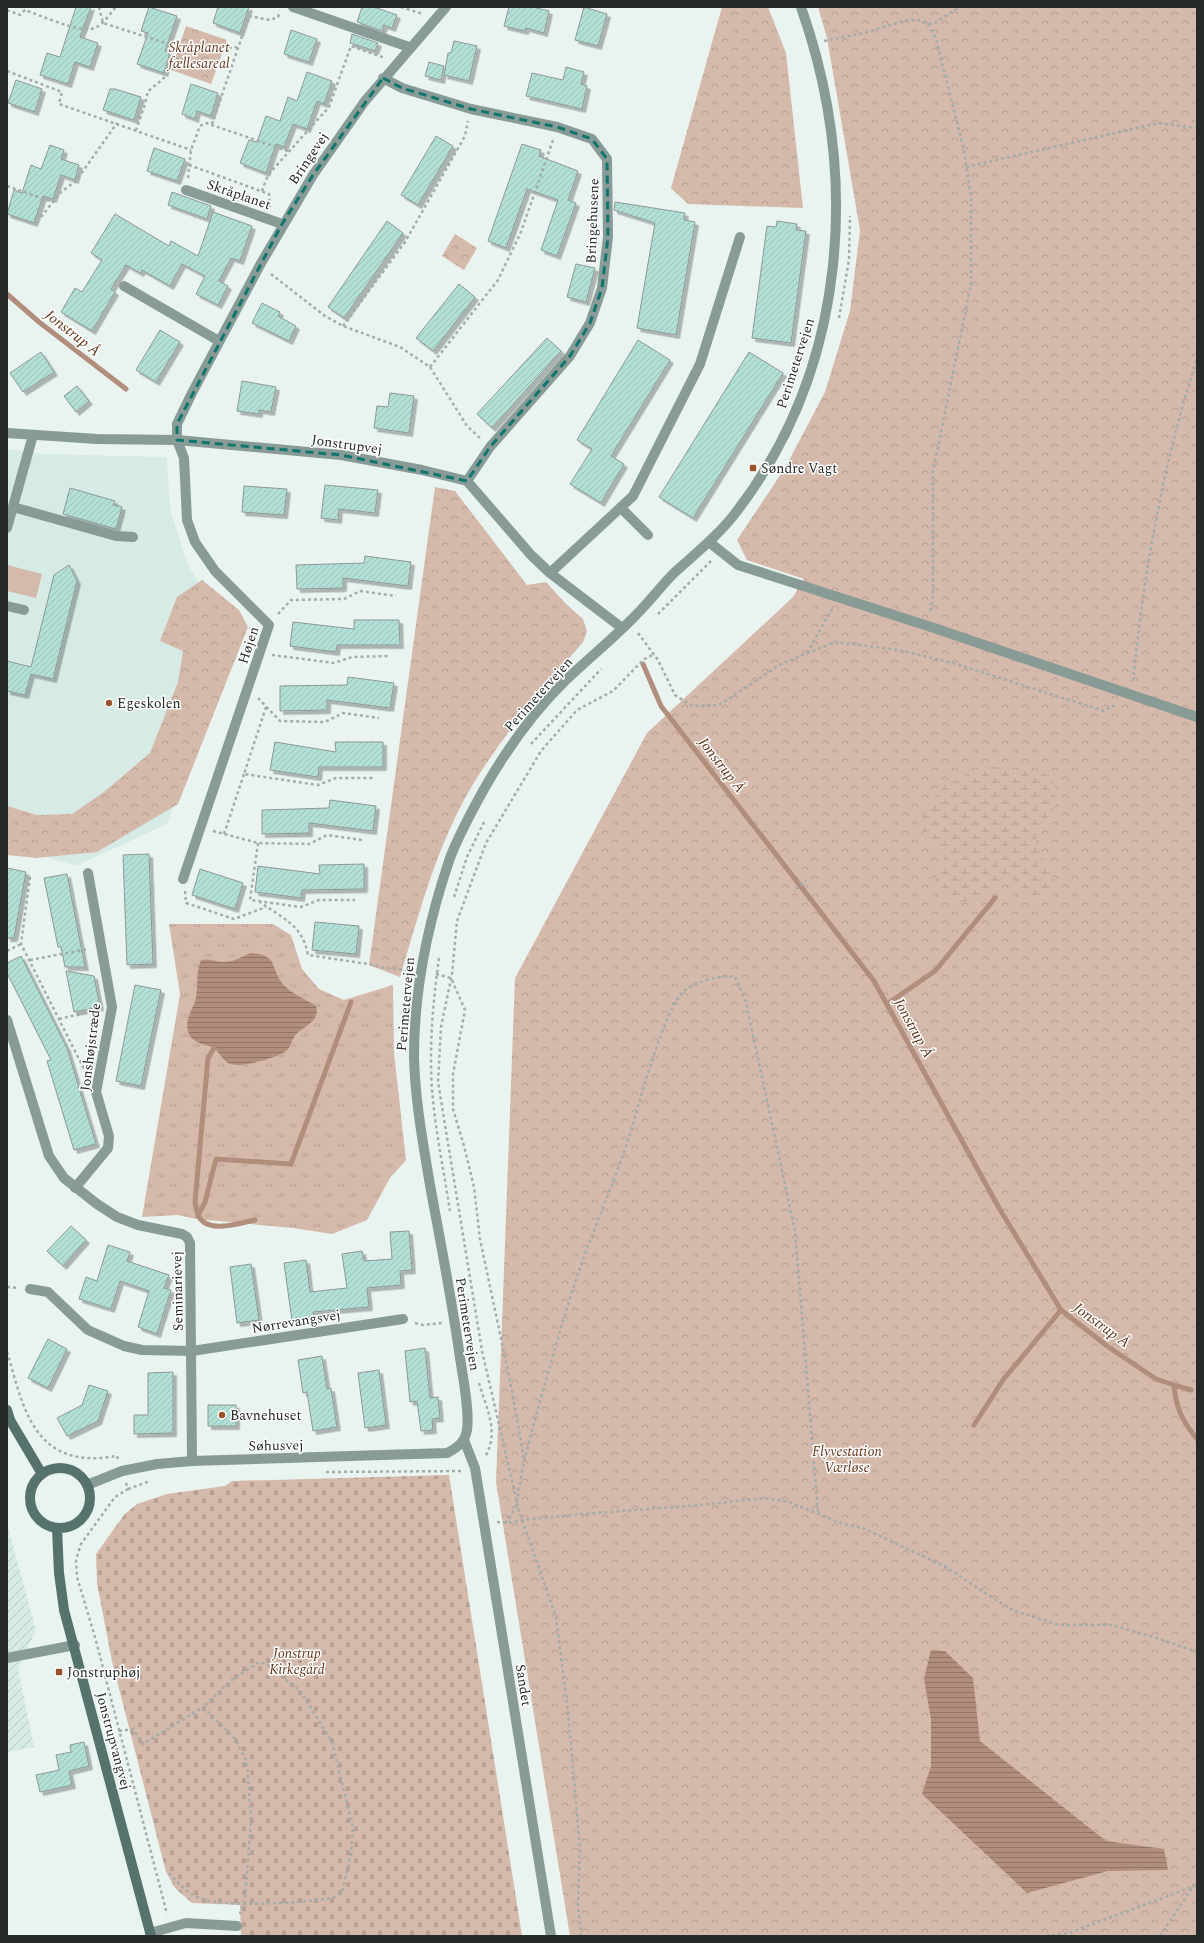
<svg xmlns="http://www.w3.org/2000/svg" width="1204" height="1943" font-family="Spectral,serif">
<defs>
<pattern id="industrial-furrows" width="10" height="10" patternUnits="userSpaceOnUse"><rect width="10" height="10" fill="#d7ebe6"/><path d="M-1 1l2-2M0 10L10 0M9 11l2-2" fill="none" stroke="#b8cac5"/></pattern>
<pattern id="grass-tufts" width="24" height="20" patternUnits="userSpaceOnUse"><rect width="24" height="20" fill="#d5b9aa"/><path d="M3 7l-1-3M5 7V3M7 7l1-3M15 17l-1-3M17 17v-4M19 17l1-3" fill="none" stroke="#b79f92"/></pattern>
<pattern id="forest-crowns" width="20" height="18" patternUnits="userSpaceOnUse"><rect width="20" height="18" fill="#d5b9aa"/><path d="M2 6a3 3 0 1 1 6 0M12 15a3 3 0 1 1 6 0" fill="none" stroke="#b79f92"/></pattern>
<pattern id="wetland-marsh" width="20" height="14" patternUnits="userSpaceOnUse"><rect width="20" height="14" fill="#d5b9aa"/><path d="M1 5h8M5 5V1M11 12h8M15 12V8" fill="none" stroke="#b79f92"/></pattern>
<pattern id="cemetery-stones" width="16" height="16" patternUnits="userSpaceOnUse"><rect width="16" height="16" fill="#d5b9aa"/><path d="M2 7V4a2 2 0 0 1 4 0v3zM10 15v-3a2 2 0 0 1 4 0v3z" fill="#b79f92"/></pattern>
<pattern id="water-rules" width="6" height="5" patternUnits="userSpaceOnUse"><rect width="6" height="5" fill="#b18e7c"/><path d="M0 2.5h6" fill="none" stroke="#907466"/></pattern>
<pattern id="building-hatch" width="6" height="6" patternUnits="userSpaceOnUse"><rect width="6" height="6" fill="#b2e0d7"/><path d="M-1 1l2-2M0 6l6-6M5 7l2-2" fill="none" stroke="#99c0b9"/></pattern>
<filter id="shadow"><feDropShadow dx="3.5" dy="3.5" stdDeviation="0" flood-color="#0004"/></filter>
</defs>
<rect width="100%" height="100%" fill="#e9f4f1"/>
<path fill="#d7ebe6" d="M7,449l36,5 124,3 3,52 17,54 46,80 -66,181 -91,42 -69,-21z"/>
<path fill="url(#industrial-furrows)" d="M7,1524l29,106 -18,39 16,78 -27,5z"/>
<path fill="url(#grass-tufts)" d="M169,924h104l18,11 11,34 17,20 25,11 49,-15 1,68 12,107 -16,18 -23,42 -35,14 -39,-6 -97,-9 -18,-4 -36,2 38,-223z"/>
<path fill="url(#forest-crowns)" d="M722,7h46l18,46 17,155 -115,-4 -17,-16z
M818,7h379v1929h-627l-74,-454 19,-504 132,-245 146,-136 11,-18 -57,-19 -10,-20 48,-72 40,-76 25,-81 10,-81 -33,-192z
M186,26l41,14 -16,44 -40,-14z
M455,234l22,14 -13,22 -22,-14z
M435,487l20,4 72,94 19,-3 20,22 17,15 4,12 -4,11c-43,50 -87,100 -119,158 -30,56 -46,117 -64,177l-31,-12z
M202,580l37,30 9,17 -70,177 -81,48 -61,6 -29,-3v-49l30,9 35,-1 32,-22 46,-39 28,-71 5,-31 -23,-10 17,-44z"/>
<path fill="url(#wetland-marsh)" d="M985,766l68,9 3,31 -21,31 10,25 14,26 -23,13 -24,-23 -21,16 -35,10 -23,-19 12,-28 -20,-19 -5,-19 21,-32z"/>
<path fill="url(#cemetery-stones)" d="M449,1475l73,461h-281l-1,-31 -48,-2 -17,-15 -9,-16 -54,-211 -15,-78 -1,-29 28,-39 13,-11 30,-10 58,-8 7,-5z"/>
<path fill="#d5b9aa" d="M7,565l35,9 -6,24 -29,-7z"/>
<path fill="url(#water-rules)" d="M250,953c33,2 17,18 37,35 8,7 20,12 29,18 4,14 -9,19 -19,27 -5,5 -6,14 -11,18 -9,7 -45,17 -56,13 -8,-3 -11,-14 -18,-17 -9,-3 -22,-5 -24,-16 -3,-10 3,-20 7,-29 4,-14 0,-29 6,-42 9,-2 15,2 23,2 9,0 18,-5 26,-9z
M931,1650l14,1 28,27 7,63 126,100 58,8 4,21 -60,1 -81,22 -105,-99 9,-28v-47l-7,-40z"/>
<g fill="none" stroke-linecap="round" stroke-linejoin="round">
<path stroke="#b18e7c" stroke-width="5" d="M7,294l32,28 87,67
M643,664l18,42 213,275 125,227 62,102 46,36 49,33 18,6c2,23 8,36 23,54
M887,1004l48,-33 60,-73
M214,1048l-6,10 -13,144c1,4 1,9 3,13 9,20 41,8 57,5
M198,1216l7,-14 11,-43 75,5 60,-162
M1174,1385l17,5
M974,1425l29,-45 58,-70"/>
</g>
<path fill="url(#building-hatch)" stroke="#8d9895" filter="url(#shadow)" d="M76,7h15l-11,30 18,6 -8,24 -15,-5 -7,22 -28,-9 7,-22 13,4z
M149,7l28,9 -12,35 5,1 -6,21 -27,-9 11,-31 -7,-2z
M218,7h31l-9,26 -27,-10z
M362,7h12l23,8 -5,13 -8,-3 -2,6 -25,-9z
M509,7h24l16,4 -5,22 -18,-5 -1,3 -21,-5z
M584,7l23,7 -9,32 -23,-6z
M291,30l26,9 -8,23 -25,-8z
M352,34l26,9 -3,8 -25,-8z
M454,41l23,5 -8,35 -25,-6 4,-22h3z
M429,62l15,4 -3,14 -16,-4z
M566,67l18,5 -3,12 6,2 -5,23 -56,-13 6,-23 31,7z
M307,72l25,9 -8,23 -7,-3 -10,28 -14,-5 -9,23 -8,-3 -10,29 -26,-10 9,-23 8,2 9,-26 14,5 8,-24 9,4z
M16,80l26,9 -7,23 -27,-9z
M191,84l27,9 -7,23 -14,-5 -2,8 -13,-5z
M110,89h5l26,8 -7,23 -31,-10z
M436,136l17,10 -35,59 -17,-10z
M522,144l19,6 -2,6 39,15 -10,29 8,3 -19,53 -16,-6 17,-50 -31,-11 -21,59 -18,-7z
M50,145l14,5 -3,9 18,6 -4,15 -14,-5 -8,24 -10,-3 -9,27 -27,-9 7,-24 8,3 9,-28 10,4z
M154,148l31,11 -8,22 -30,-10z
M172,192l39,14 -4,13 -39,-14z
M615,202l70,11 -1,7 11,2 -19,113 -39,-7 18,-105 -41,-13z
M213,212l39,14 -12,35 -9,-3 -12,23 9,5 -10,19 -22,-11 9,-18 -23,-12 -12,22 -28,-16 -2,3 -14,-8 -15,24 4,3 -23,39 -31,-19 14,-24 7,4 20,-32 -11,-7 24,-39 54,32 2,-5 27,15z
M387,221l16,12 -59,85 -16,-11z
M777,221l20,3 -1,6 10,1 -15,112 -39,-5 15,-112 9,1z
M576,264l19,4 -9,34 -19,-5z
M459,284l16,13 -42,54 -17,-13z
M262,303l18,9 -2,4 18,10 -7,15 -37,-18z
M160,330l20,12 -24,40 -20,-12z
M547,338l14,13 -69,77 -15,-14z
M638,340l32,20 -59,96 13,8 -23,39 -31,-19 22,-35 -15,-9z
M41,352l13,20 -31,20 -13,-19z
M749,352l34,21 -90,145 -34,-21z
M242,381l34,6 -5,25 -12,-2v4l-22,-3z
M77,386l12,15 -13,11 -12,-16z
M390,393l24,3 -5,37 -35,-5 3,-22 11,1z
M325,485l53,5 -3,23 -36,-4 -1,11 -17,-2z
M244,486l43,3 -3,26 -42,-3z
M70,488l45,13 -2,4 9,2 -6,22 -53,-15z
M365,556l46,6 -3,24 -65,-8v10l-46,1 -1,-24 68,-2z
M69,565l8,16 -24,98 -22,-5 -6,21 -18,-4v-30l24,6 23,-92z
M354,620h45l1,25h-63l-1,7 -46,-6 3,-24 61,7z
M348,677l46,6 -4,25 -63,-8v10l-47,1v-25l67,-1z
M275,742l61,10 -1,-10h48v25h-64l-1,10 -48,-7z
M330,800l46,6 -3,25 -64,-8v10l-47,1v-24l67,-2z
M149,854l4,110 -26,1 -4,-110z
M364,864v25l-62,1 -1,8 -46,-6 3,-26 62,8 -1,-9z
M7,868l19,4 -12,66h-7z
M200,869l43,14 -8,26 -43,-14z
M67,874l18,93h-20l-4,-20h-3l-14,-69z
M315,922l44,4 -3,28 -44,-4z
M21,956l46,92 29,96 -22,6 -27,-89 4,-1 -44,-87v-10z
M66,971l28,5 6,31 -26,5z
M135,985l26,5 -20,96 -25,-5z
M71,1226l15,14 -23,26 -16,-15z
M409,1231l3,39 -12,1 1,14 -34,3 2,19 -56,5 1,5 -22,3 -8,-57 22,-3 4,32 37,-4 -5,-34 20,-3 2,10 28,-2 -2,-27z
M108,1245l22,7 -3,9 42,14 -5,13 7,2 -14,44 -19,-7 11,-36 -29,-10 -9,28 -32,-10 7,-22 11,4z
M251,1264l8,56 -22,3 -7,-56z
M48,1339l19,10 -19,39 -20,-10z
M425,1348l5,50 8,-1 2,21 -8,1 1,11 -12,1 -4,-30 -7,1 -5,-51z
M322,1356l5,33 4,-1 6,39 -24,4 -6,-39 -4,1 -5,-33z
M379,1370l7,55 -21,3 -7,-55z
M173,1372v61l-39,1v-19h14v-42z
M89,1385l19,6 -10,30 -31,15 -10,-18 25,-13z
M208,1405h28v21h-28z
M84,1742l5,24 -20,5 3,14 -32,7 -4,-17 23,-5 -3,-15 15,-3 -1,-7z"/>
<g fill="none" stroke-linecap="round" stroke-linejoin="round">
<path stroke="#a4acaa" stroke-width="2.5" stroke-dasharray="3 3" stroke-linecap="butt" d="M99,7l4,16 78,25c-9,23 -13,28 -33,43l-3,13 -9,26
M401,7l22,7
M7,10l13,5 5,-5c14,5 53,22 66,19 11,-2 18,-14 25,-22
M928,24l8,15 28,111 7,47v87l-38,187v124l-3,19
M824,41l40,-8 39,-12 15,-1 10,4 7,-1 24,-16
M181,48l30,3 26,-4
M7,71l55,21 -3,12 132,46
M212,124l37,-108 21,4 8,-3 2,-6
M189,165l80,29 1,13
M966,167l193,-44 38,5
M188,178l3,-28 9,-24 6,-3 82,28
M7,186l46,16
M262,191l6,-16 61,-68 22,-61 34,12
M41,217l20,-25 15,-11 41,-58
M271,274l54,42 18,10 57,21 30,20 37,59 13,12
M839,318l10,-58 1,-44
M343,326l62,-84 60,-106 3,-15
M430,367l68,-87 23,-48 32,-92
M278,614l13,-14 53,-1 16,-8 36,5
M658,614l53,-53
M638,633l20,27 17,35 17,11 27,-1 62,-41 54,-22 63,8 55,13 151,48 13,-7
M807,653l25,-44
M272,655l62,8 18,-6 38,-1
M1133,681c11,-108 30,-219 64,-322
M258,698l22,23 45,1 18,-9 36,5
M266,707l-22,67 74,11 18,-7h37
M531,744l70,-75
M213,831l45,12 51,1 18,-9 35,5
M224,834l20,-60
M258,843l-8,57 51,7 18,-7h36
M30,877l-9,67 64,127
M796,889l10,-9
M185,891l1,12 48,16 32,-12
M454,897l13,-40 18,-37
M259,901c23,18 43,22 49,54l67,10 9,3 24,2
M7,951l14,-7
M439,958c-6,44 -10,87 -7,131 3,40 12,83 18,122
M30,960l58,-11
M436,974l15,4 14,32 -12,64v35l11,37 10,41 6,52 31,147 13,73
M59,1019l39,-9
M7,1287l11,1
M415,1323l8,2 19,-2
M7,1352c14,45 22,102 80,106 10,1 21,-1 30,-2l1,3
M479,1383c7,25 21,49 6,74
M326,1472l137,-1
M126,1483l2,6 -13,8 -34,47 -5,16 1,17 18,60 72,277
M128,1489l22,-8
M497,1522l11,1 14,-3 61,-6 118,-9 64,-7 24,4 52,21 24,6 81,38 50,33 19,11 44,14h52l49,14 37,13
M505,1523c15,-17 13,-31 17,-52 5,-22 11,-44 17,-66 12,-43 24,-86 38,-128 15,-45 35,-89 50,-134 10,-30 37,-137 58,-153 10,-8 38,-16 50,-13l10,21 50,233 23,282
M119,1731l14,-2 10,15 60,-37
M169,1873c9,10 17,19 30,25 23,10 106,5 132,0 4,0 7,-4 11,-6l9,-38 2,-26 -21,-86 -31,-50 -34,-28 -8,-2 -26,17 -30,28 32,32 12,23 4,59 -6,78 -5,15
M581,1936l-3,-31 2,-56 -12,-137 -12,-95 -37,-106 -37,-160 -44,-269 3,-55 11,-53 5,-53 29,-78 55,-92 36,-41 36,-19 30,-31 11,-6
M1046,1936l23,-3 128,-48
M1160,1936l33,-49"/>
<path stroke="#889b97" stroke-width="10" d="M293,7l116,40
M186,190l96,34
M13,507l103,29 17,1
M621,508l27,27
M7,528l26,-93
M709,542l29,23 190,61 269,91
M7,606l17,4
M464,1440l11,28 76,468
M7,1658l68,-13
M150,1933l36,-10 51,3"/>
<path stroke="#889b97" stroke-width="10" d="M383,78l19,10 69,21 86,18 35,12 15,20 1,78 -6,51 -12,35 -20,33 -80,91 -23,34
M124,286l95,55
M7,433l90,6 80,1 164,15 81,15 45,11 64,74 19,18 72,55
M550,573l83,-77 67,-132 40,-127
M183,879l86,-254 -54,-54 -20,-29 -8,-22 -3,-62 -7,-18v-16l15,-31 68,-128 53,-90 52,-74 81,-94
M7,1020l42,136 15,22 33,26 20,13 21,8 44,9 5,3 3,6 2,218
M75,1188l33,-40 1,-12 -13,-44 16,-85 -24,-134
M30,1289l18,3 40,38 36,16 18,4 50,1 211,-32
M87,1485l35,-14 35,-7 35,-3 255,-8c10,-5 18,-11 20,-23 3,-20 -5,-57 -8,-79 -8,-56 -19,-111 -29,-166 -7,-42 -15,-85 -16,-128 0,-68 13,-131 35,-196 5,-15 13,-30 20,-44 25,-49 57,-98 97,-137 23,-22 48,-42 70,-65 14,-14 25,-29 38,-42 22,-20 45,-38 63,-62 111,-145 123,-336 64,-504"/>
<path stroke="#56726c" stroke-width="10" d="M7,1410l3,10 32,54
M30 1498a30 30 0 1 1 60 0a30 30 0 1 1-60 0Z
M57,1529l2,44 5,37 87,326"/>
</g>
<path fill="none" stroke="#0f766e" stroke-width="3" stroke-dasharray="8 5" stroke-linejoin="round" d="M383,78l19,10 69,21 86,18 35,12 15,20 1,78 -6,51 -12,35 -20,33 -80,91 -23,34 -126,-26 -164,-15v-16l105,-200 31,-49z"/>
<g fill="#9a542b" stroke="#fff" stroke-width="1.5">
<rect x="749" y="464" width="8" height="8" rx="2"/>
<circle cx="109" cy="703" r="4"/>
<circle cx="222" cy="1415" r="4"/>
<rect x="55" y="1668" width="8" height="8" rx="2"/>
</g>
<g text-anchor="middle" stroke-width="3" stroke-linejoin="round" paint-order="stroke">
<g font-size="14" font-style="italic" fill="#653519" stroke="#fff">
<text x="199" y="52">Skråplanet<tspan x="199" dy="16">fællesareal</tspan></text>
<text x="847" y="1456">Flyvestation<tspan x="847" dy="16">Værløse</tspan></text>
<text x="297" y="1658">Jonstrup<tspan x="297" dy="16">Kirkegård</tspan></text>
</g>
<g font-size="14" fill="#252929" stroke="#fff">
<text transform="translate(308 158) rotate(-56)" y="5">Bringevej</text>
<text transform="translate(239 194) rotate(19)" y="5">Skråplanet</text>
<text transform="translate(592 221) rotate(-88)" y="5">Bringehusene</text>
<text transform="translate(795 363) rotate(-72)" y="5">Perimetervejen</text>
<text transform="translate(347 444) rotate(8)" y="5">Jonstrupvej</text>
<text transform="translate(248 645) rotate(-72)" y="5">Højen</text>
<text transform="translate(538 694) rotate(-48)" y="5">Perimetervejen</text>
<text transform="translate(405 1004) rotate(-85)" y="5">Perimetervejen</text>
<text transform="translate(90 1047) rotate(-83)" y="5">Jonshøjstræde</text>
<text transform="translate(177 1291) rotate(-91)" y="5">Seminarievej</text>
<text transform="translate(296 1321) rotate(-9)" y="5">Nørrevangsvej</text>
<text transform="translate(468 1324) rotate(81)" y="5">Perimetervejen</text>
<text transform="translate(276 1445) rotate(-1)" y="5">Søhusvej</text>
<text transform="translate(524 1685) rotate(81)" y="5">Sandet</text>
<text transform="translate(114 1741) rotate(75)" y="5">Jonstrupvangvej</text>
</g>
<g font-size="14" fill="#252929" stroke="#fff" text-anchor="start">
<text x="761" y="473">Søndre Vagt</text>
<text x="117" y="708">Egeskolen</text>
<text x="230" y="1420">Bavnehuset</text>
<text x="67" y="1677">Jonstruphøj</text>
</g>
<g font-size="15" font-style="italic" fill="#613215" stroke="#fff">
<text transform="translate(73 333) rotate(38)" y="5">Jonstrup Å</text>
<text transform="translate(722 765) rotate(52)" y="5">Jonstrup Å</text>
<text transform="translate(914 1028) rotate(61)" y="5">Jonstrup Å</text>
<text transform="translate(1102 1325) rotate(36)" y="5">Jonstrup Å</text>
</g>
</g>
<rect width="1204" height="1943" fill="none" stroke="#252929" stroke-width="16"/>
</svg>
